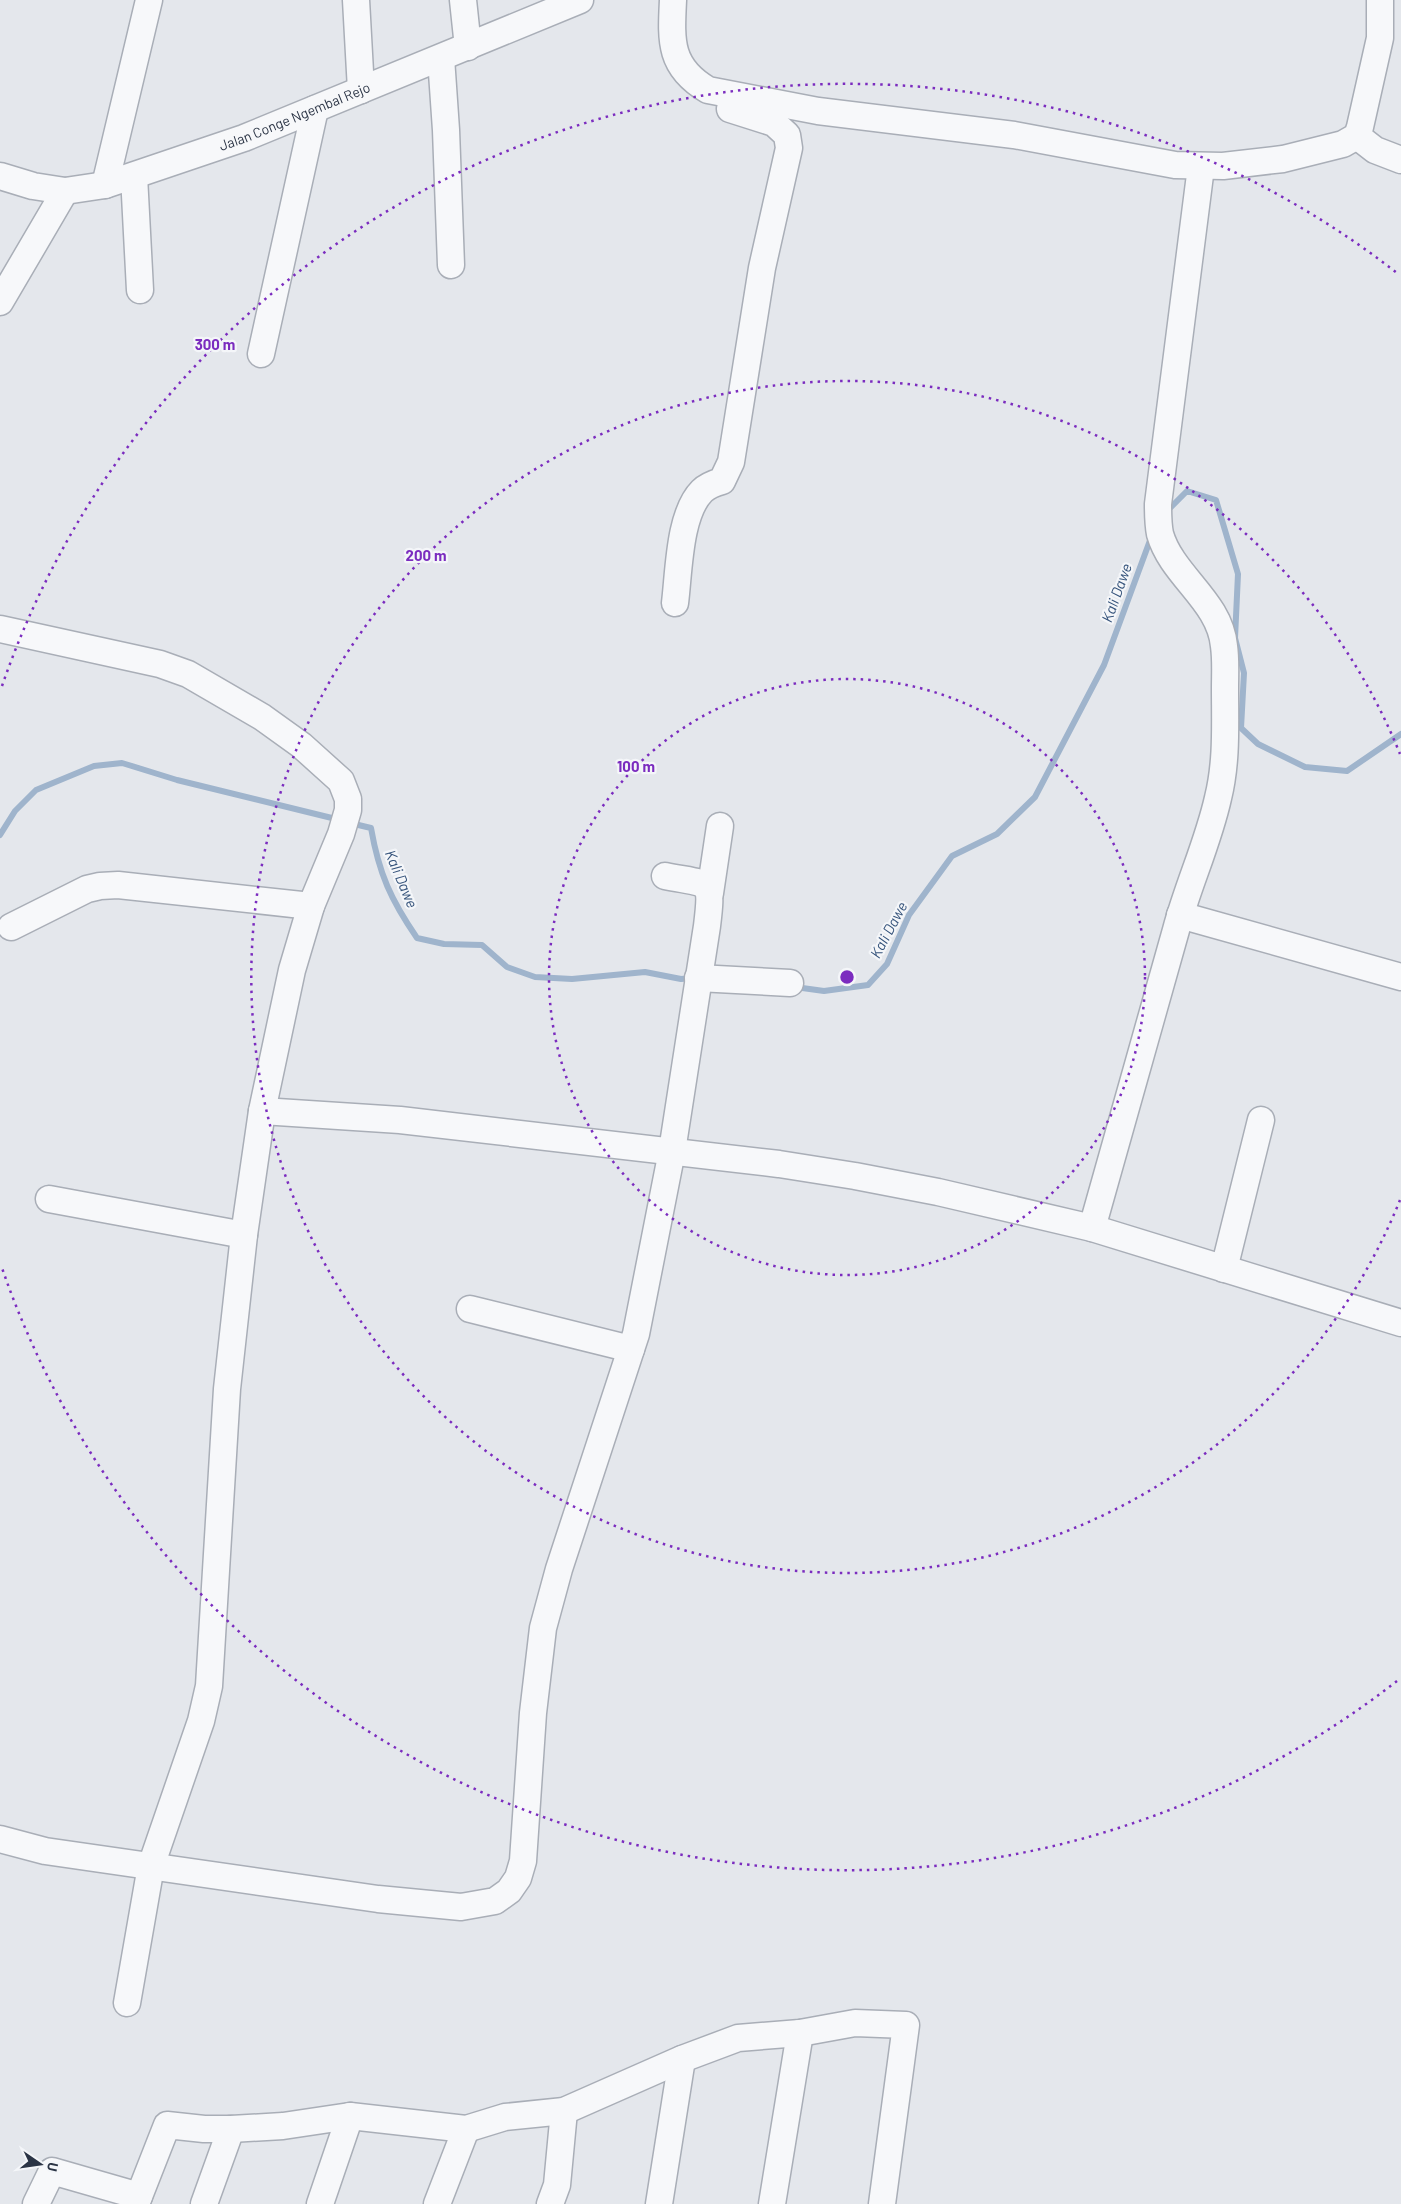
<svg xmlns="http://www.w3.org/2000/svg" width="1401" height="2204" font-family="Barlow,sans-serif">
<rect width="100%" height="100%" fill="#e4e7ec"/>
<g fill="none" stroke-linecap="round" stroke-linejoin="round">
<path stroke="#9fb4cc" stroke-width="6" d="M1166,512l21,-21 29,9 22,74 -3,64 9,35 -3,55 17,16 47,23 42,4 54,-37
M350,823l21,5c8,46 20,72 46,110l27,6 38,1 25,22 28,10 37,2 73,-7 36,7 12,-1
M0,835l15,-24 21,-21 58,-24 28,-3 55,17 163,40
M795,987l29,4 44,-6 19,-21 22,-49 43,-59 45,-22 38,-37 69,-132 48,-130"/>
<g stroke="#a9aeb7" stroke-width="29">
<g id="minor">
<path d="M356,0l5,90"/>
<path d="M463,0l5,47"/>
<path d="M673,0c-2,41 -4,67 35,90l110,21 196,24 161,30 48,1 60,-7 60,-15 14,-8 3,-9 20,-89v-38"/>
<path d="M441,58l5,72 5,135"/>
<path d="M1357,136l18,14 26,10"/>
<path id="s1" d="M0,176l33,10 32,5 40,-6 139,-47 336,-138"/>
<path d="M134,176l6,114"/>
<path d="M105,185l44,-185"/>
<path d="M0,302l65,-111"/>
<path d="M261,354l54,-245"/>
<path d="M675,603c4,-32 4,-89 27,-112 5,-5 13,-8 20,-10l9,-19 31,-194 27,-120 -2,-13 -13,-12 -44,-14"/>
<path d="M0,629l160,35 28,10 74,43 39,28 40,36 7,18v11l-7,24 -30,72 -19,64 -30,141 -18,124 -17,154 -18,297 -8,35 -50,145 -24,137"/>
<path d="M710,893l10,-67"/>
<path d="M1180,915l221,62"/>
<path d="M11,927l76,-38 13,-3 18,-1 193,21"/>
<path d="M698,978l92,5"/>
<path d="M262,1111l138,9 379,44 76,12 83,16 154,36 309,95"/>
<path d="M49,1199l195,36"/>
<path d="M1092,1228c28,-99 56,-199 84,-298 12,-45 32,-87 42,-132 9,-36 7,-73 7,-110 0,-14 1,-28 -1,-42 -4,-45 -52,-70 -64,-112 -2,-10 -2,-20 -2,-30l43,-337"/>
<path d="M1224,1269l37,-149"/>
<path d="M470,1309l161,40"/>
<path d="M0,1839l45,12 333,48 83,8 34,-6 14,-10 9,-13 5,-17 10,-148 10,-85 16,-59 77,-235 36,-183 35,-225c6,-49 3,-41 -42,-50"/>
<path d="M36,2204l16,-33 87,25"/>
<path d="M136,2204l31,-79 37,4h27l52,-3 67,-10 116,13 39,-12 59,-6 118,-52 56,-21 62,-5 55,-10 51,2 -24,179"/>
<path d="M204,2204l27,-75"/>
<path d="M320,2204l30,-88"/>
<path d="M437,2204l29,-75"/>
<path d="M550,2204l7,-19 7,-74"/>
<path d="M659,2204l23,-145"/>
<path d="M772,2204l28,-171"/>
</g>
</g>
<use href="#minor" stroke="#f7f8fa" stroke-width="26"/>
</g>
<g fill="none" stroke="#7b2cbf" stroke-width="2.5" stroke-dasharray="2.5 5">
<circle cx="847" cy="977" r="298"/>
<path d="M1400 1200A596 596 0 1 1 1400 754"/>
<path d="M1397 1681A894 894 0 0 1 2 1268M2 686A894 894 0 0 1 1397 273"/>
</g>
<g text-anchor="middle" stroke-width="4.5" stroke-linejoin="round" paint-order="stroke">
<g font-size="14" fill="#2b3445" stroke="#f4f6f9">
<text dy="5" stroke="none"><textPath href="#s1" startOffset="309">Jalan Conge Ngembal Rejo</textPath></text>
</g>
<g font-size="15" font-style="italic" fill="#34527a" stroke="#f4f6f9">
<text transform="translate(1117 593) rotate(-70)" y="5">Kali Dawe</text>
<text transform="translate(401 879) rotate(67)" y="5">Kali Dawe</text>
<text transform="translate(889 930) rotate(-62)" y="5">Kali Dawe</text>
</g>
</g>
<circle cx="847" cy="977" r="8" fill="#7b2cbf" stroke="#f4f6f9" stroke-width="2.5"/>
<g font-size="15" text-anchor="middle" font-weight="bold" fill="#7b2cbf" stroke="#f4f6f9" stroke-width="4.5" stroke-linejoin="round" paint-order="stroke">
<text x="215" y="350">300 m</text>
<text x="426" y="561">200 m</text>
<text x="636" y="772">100 m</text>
</g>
<g transform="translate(40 2164) rotate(103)" stroke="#f4f6f9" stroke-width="4" paint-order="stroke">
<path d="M0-4L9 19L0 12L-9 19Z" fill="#2b3445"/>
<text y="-8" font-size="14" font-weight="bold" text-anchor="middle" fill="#2b3445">U</text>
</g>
</svg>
